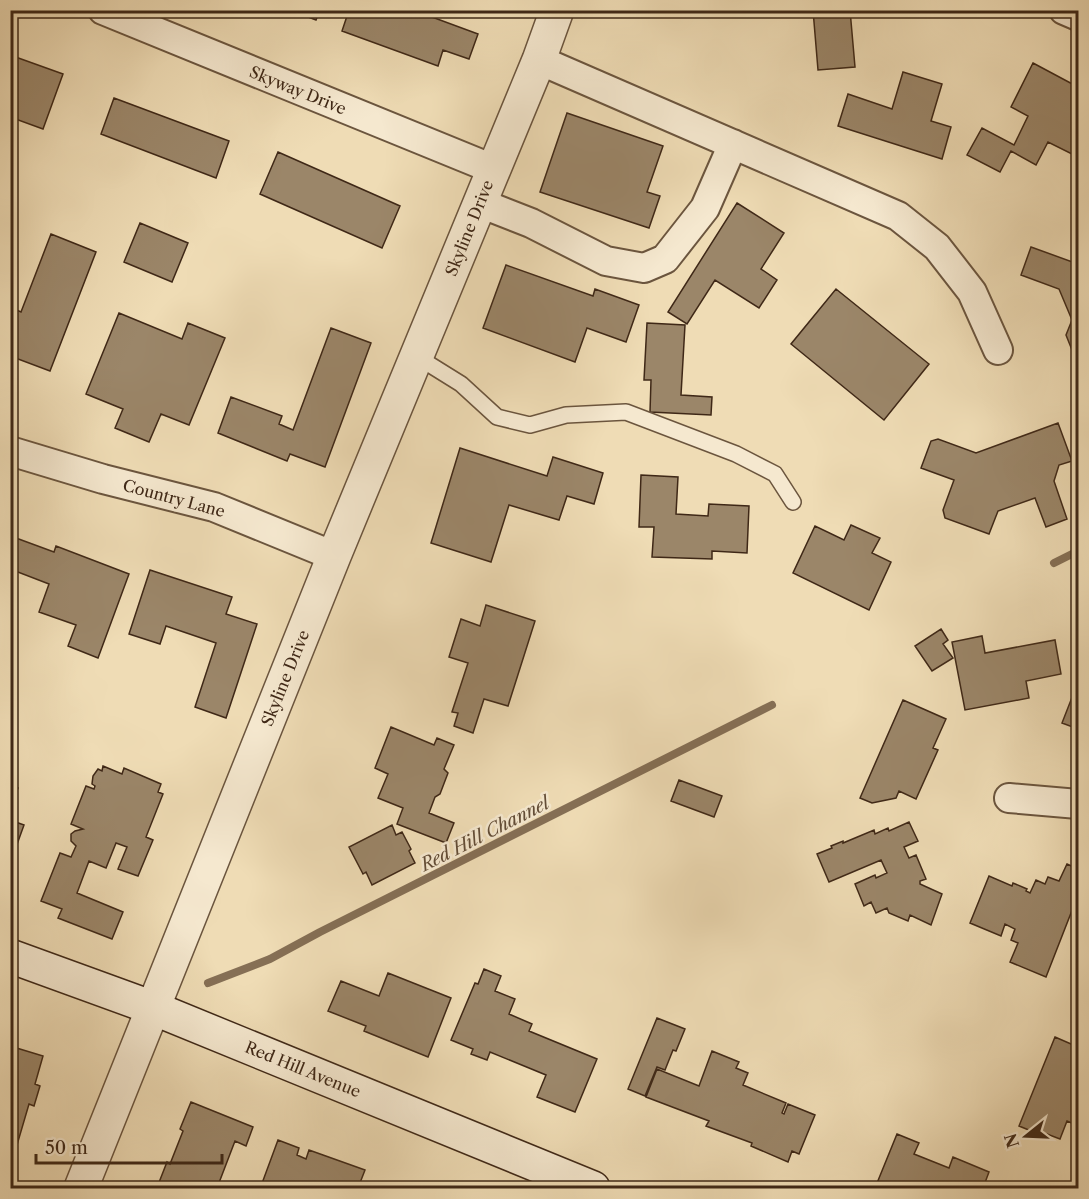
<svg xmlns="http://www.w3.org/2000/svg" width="1089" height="1199" font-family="'Libre Caslon Text',serif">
<rect width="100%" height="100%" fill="#efdcb5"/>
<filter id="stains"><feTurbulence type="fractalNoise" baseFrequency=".00333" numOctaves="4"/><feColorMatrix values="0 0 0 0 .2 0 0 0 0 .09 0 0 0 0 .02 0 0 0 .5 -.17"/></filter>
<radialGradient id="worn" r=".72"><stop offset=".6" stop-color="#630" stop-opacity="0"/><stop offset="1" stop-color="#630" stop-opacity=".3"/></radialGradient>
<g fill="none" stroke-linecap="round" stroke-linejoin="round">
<path stroke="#856f55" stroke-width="8" d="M1054,563l24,-12
M208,983l62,-24 50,-27 452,-227"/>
</g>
<path fill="#9b8669" stroke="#3f2817" stroke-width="1.5" d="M290,10h30l-4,10z
M349,10h64l65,24 -9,25 -26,-9 -5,16 -96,-35z
M813,10h37l5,57 -37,3z
M10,55l53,19 -20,55 -33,-12z
M1033,63l45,24v70l-30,-15 -12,23 -25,-14 -11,21 -33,-17 15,-27 32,17 14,-29 -17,-9z
M903,72l39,12 -11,37 20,6 -9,32 -104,-33 10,-32 44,15z
M114,98l115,43 -13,37 -115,-44z
M567,113l96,33 -16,46 13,4 -11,32 -109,-36z
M278,152l122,54 -18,42 -122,-54z
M737,203l47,30 -23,36 16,11 -18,28 -44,-28 -28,44 -19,-12z
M140,223l48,20 -16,39 -48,-20z
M51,234l45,18 -46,119 -40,-15v-49l11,5z
M1031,247l47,17v101l-12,-30 6,-15 -13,-31 -38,-14z
M506,265l87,31 2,-7 44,16 -13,37 -39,-14 -12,34 -92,-34z
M836,289l93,75 -45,56 -93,-76z
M119,313l63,26 6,-16 37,15 -36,87 -28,-11 -12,28 -34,-14 8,-19 -37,-15z
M647,323l38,2 -4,70 31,2 -1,18 -61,-3 1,-32h-7z
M331,328l40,15 -46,124 -35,-13 -3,7 -69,-28 13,-36 51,19 -3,8 14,6z
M1058,423l14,38 -13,4 -5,16 13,38 -21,8 -11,-29 -37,13 -9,23 -44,-16 -2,-8 11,-30 -33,-12 10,-27 7,-2 38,14z
M460,448l87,28 6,-19 50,16 -9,31 -27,-8 -8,24 -50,-15 -18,57 -60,-19z
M641,475l37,2 -2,37 32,2 1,-12 40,2 -2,47 -35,-2v8l-60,-2 2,-30h-15z
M851,525l29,13 -8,15 19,9 -22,48 -76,-37 22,-47 29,14z
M16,538l38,14 2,-6 73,28 -31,84 -30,-12 8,-21 -37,-13 10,-28 -39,-15v-15z
M150,570l82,27 -6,17 31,10 -31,94 -31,-11 21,-64 -50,-17 -6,18 -31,-10z
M486,605l49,16 -27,85 -24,-7 -11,34 -19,-7 4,-13 -6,-1 16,-49 -19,-6 12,-38 19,7z
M941,629l7,11 -5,4 10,14 -21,13 -17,-25z
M982,636l3,17 70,-13 6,34 -35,7 3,17 -64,12 -13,-68z
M1078,682v47l-16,-6z
M903,700l43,19 -13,29 5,2 -22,49 -17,-8 -3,7 -24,5 -12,-5z
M391,727l43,18 3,-7 17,7 -10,24 4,4 -8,21 -5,3 -6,16 25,10 -8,20 -49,-19 6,-16 -25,-10 10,-24 -13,-6z
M103,766l19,8 2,-6 37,16 -3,8 5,2 -17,43 7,3 -15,36 -20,-7 9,-22 -11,-4 -10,25 -17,-7 -12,32 46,19 -11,27 -54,-21 4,-9 -21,-8 19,-48 11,4 5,-11 -5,-5v-7l4,-3 8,-2 -12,-5 15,-38 8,3 1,-3 -3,-2 1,-8 5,-7 4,2z
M679,780l43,16 -8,21 -43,-16z
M10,785l8,3 -8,22z
M10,820l14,5 -13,36h-1z
M909,822l9,19 -14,6 5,11 7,-3 10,24 -6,2v3l22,10 -11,31 -21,-10 -2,6 -19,-8 -2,-5 -11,5 -5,-11 -7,4 -9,-22 20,-9 1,3 11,-5 -6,-13 -52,22 -12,-28 15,-6 -1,-2 12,-5v2l31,-13 1,4 13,-6 1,3z
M392,825l4,10 6,-3 9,17 -2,2 6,12 -43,22 -6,-13 -3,2 -14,-27z
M1067,864l11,5v26l-32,82 -36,-15 8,-19 -7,-3 4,-11 -10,-5 -4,12 -31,-13 19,-47 23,10 1,-3 14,6 -1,2 4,2 6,-13 9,4 3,-7 11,4z
M484,969l17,7 -6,15 20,8 -6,15 23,10 -3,7 68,28 -22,53 -38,-15 9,-22 -56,-23 -3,8 -16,-6 2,-5 -22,-9 24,-57 3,1z
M388,973l63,25 -23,59 -64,-26 2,-5 -38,-15 13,-30 38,15z
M657,1018l28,11 -9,22 -3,-1 -8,20 -8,-3 -12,29 -17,-7z
M1055,1037l23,10v71h-1l-3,6 -7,-3 -7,18 -13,-5 -1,3 -27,-11z
M10,1046l33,10 -8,28 5,2 -6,20 -5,-2 -17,58 -2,-1z
M712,1051l27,11 -3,6 12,5 -5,12 43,18 -4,10 2,1 4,-10 27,11 -16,39 -7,-3 -4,11 -37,-16 1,-3 -46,-17 3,-5 -63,-24 11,-28 42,17z
M191,1102l62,25 -7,19 -11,-5 -18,47h-49l-10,-3 9,-23 3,2 13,-33 -3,-2z
M897,1134l22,9 -5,11 35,14 4,-11 36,15 -6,16h-108z
M278,1140l21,8 -2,7 9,4 3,-9 56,20 -7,18h-91l-6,-2z"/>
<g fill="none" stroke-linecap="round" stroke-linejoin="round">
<g stroke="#6b553e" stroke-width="18">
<path id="service" d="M416,356l45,28 36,33 33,8 36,-10 60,-3 110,42 39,20 18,28"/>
</g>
<g stroke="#6b553e" stroke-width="32">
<path id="minor" d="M103,10l390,159
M1064,10l14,6
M539,60l359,156 39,31 35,45 26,58
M480,203l51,20 75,38 38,7 21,-9 40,-51 28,-64
M10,451l93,28 111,28 120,49
M1009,798l69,6"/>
</g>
<g stroke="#6b553e" stroke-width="36">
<path id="tertiary" d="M81,1188l253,-632 205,-496 18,-50"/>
</g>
<g stroke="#3f2817" stroke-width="36">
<path id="secondary" d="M10,956l143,52 440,180"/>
</g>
<use href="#service" stroke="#f5e8cf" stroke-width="15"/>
<use href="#minor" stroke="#f5e8cf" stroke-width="28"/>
<use href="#tertiary" stroke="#f5e8cf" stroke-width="33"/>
<use href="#secondary" stroke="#f5e8cf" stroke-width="33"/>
</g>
<g text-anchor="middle" stroke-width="5" stroke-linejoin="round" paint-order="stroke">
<g font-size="16" fill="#3f2817" stroke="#f5e8cf">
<text transform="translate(298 90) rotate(22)" y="6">Skyway Drive</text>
<text transform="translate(469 228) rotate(-68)" y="6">Skyline Drive</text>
<text transform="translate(174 498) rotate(15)" y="6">Country Lane</text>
<text transform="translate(285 678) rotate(-68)" y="6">Skyline Drive</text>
<text transform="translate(303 1069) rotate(22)" y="6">Red Hill Avenue</text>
</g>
<g font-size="18" font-style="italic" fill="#624c36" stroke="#f5e8cf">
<text transform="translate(485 834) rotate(-27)" y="6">Red Hill Channel</text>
</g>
</g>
<rect width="1089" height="1199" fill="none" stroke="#efdcb5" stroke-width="36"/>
<rect x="12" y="12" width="1065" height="1175" fill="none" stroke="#3f2817" stroke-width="3"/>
<rect x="18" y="18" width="1053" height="1163" fill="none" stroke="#3f2817" stroke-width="1.5"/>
<g transform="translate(1026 1136) rotate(252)" stroke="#f5e8cf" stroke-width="4.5" paint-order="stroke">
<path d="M0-4.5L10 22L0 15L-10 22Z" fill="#3f2817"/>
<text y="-9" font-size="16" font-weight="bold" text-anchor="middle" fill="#3f2817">N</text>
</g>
<path d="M36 1154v9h186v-9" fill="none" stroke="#3f2817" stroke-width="3"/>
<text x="45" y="1154" font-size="18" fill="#3f2817" stroke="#f5e8cf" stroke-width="4.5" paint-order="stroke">50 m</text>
<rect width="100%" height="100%" filter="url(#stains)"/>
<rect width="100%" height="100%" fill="url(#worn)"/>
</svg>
